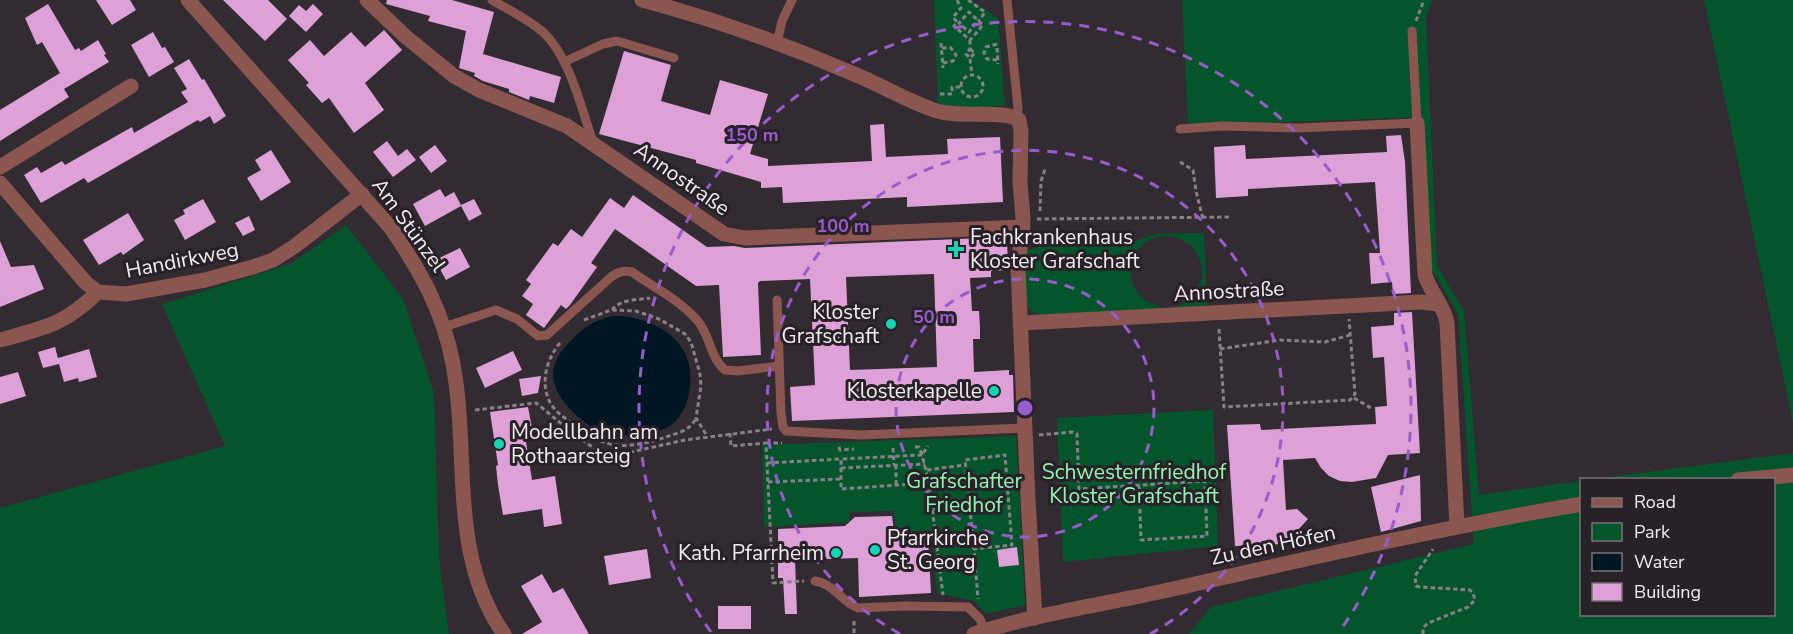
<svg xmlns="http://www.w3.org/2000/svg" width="1793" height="634" font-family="'Nunito Sans',sans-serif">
<rect width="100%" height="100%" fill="#322b31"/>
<path fill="#05552c" d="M934,0h37l27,18 7,87c-24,3 -45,7 -67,-2z
M1182,0h250l-6,17 11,249 27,45 15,184 102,-14 1,133h192v-134l-180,-1 199,-26v181h-604l22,-27 263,-63 -16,-230 -27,-46 -8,-151 -235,9z
M1704,0h89v423z
M346,225l57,74 31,94 5,166 10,75h-449v-126l225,-62 -63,-142 128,-40z
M1068,231l28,5 12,-4h7l14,8 6,1 21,-7 48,-1 3,73 -33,2c21,-9 36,-30 24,-52 -3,-7 -9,-13 -16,-16 -47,-23 -78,54 -18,68l-124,7c-6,-2 -10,-4 -12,-9 -5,-10 -3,-43 -4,-56 18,1 29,-16 44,-19z
M1213,410l5,136 -155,16 -6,-144z
M1016,436l9,169 -39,9 -12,-13 -37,-8 -4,-55 -37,1 -2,-28 -45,1v10l-85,5 -2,-82z"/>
<path fill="#011623" d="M614,316c30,-1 68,17 75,48 4,18 0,43 -13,57 -13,15 -57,17 -75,11 -10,-4 -21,-13 -29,-21 -20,-21 -27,-41 -7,-64 15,-17 27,-27 49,-31z"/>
<path fill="#dda1d7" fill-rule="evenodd" d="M96,0h34l6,10 -24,15z
M223,0h45l19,19 -22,22z
M387,0h65l42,12 -11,42 78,23 -7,26 -24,-7 -1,4 -20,-8v-3l-26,-8 -9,-5 1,-3 -16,-5 7,-37 -38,-10 2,-5 -44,-12z
M48,4l27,46 4,-2 2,3 17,-11 8,14 -2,1 5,7 -45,27 5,8 -69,44v-31l60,-37 -18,-31 -5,3 -12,-27z
M313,4l10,10 -17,18 -17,-16 10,-11 7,6z
M384,30l18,20 -37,33 19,27 -30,23 -25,-35 -7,5 -16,-18 3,-2 -21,-23 22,-20 14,16 27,-24 14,15z
M153,32l9,16 3,-1 9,15 -25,15 -18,-32z
M624,51l47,14 -10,36 49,14 10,-35 48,14 -18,60 18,5v7l104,-5 -2,-36 14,-1 2,33 62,-3 -1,-15 53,-2 3,65 -96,5v-10l-124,6 -1,-16 -21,1v-6l-65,-19v-3l-97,-26z
M189,59l13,21 2,-1 22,37 -12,8 -4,-8 -10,6 -2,-2 -110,63 -4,-5 -43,25 -17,-28 13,-8 4,6 21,-12 3,4 67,-38 2,6 54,-31 -7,-10 6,-3 -13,-21z
M1401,135l4,27 6,131 -18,1 -1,-12 -21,2 -2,-31h11l-5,-71 -127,7v7l-32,2 -2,-51 31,-2 1,14 141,-7 -1,-16z
M387,141l11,15 9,-7 9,11 -23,17 -20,-25z
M435,145l12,16 -16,12 -12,-16z
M271,150l20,32 -30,19 -14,-23 14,-8 -6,-10z
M440,189l5,8 9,-5 7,13 13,-6 8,15 -13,7 -8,-15 -36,20 -12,-22z
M633,195l74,52 27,-1 11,2 262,-11 1,33 -17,1v6l-21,1 2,33h7l1,16v12h-7l1,33 35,-2v5h4l1,37 -222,9 -2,-34 25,-2 -5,-106 -50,2 -2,2 3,72 -38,2 -4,-72 -23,1 -81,-57 -24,34 6,4 -27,38 -4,4 -5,-4 -17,23 -18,-13 7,-11 -11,-8 9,-12 -5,-4 27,-37 5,3 13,-17 11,8 28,-39 14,10zM934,274l3,93 -87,3 -4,-93z
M203,199l13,23 -31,18 -11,-20 11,-6 -2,-4z
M128,213l16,27 -21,15 -2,-3 -22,13 -16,-25z
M249,216l6,14 -12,6 -8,-13z
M0,241l11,26 23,-2 10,24 -44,18z
M460,248l10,19 -24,13 -11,-20z
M1412,312l8,141 -32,2 -12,23 -24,4 -12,-1 -11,-5 -8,-8 -6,-10 -32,2 3,50 11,-1 11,10 -23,25 -50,2 -8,-121 33,-1 1,6 115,-6 -1,-17 12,-1 -3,-49 -11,1 -2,-31 23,-2v-12z
M55,347l3,11 31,-9 8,28 -18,5 -1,-4 -14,4 -5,-18 -16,4 -5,-16z
M513,351l9,19 -37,18 -9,-20z
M18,372l8,24 -26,8v-27z
M541,376l-3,17 -16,3 -3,-17z
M528,407l4,21 -8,1 8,51 23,-4 7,48 -18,3 -2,-18 -39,6 -5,-30 -2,-19 2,-1 -8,-53z
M1420,475l1,46 -40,11 -10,-45z
M892,516l3,23 33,-1 3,55 -72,4 -1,-39 -31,1 -5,-8 -5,-4h-10l-7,4 -5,8 2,55h-12l-2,-36h-5v-49l67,-3 10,-9z
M1017,547l2,18 -20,2 -2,-17z
M647,549l4,29 -42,7 -5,-29z
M542,574l11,19 10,-5 26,46h-67l20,-12 -21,-36z
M718,606h33v23h-33z"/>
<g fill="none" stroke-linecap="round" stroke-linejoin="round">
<path stroke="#878186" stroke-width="3" stroke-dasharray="4.5 3" stroke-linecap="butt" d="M957,0l4,8 -8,9 4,5 -3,4 16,14 13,-15 -14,-13 -10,11 10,9 9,-12
M968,0l17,12 -6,9
M1416,21l8,-21
M970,40v9l-4,5 4,4 5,-5 -5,-4
M941,43l2,25
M997,44l-11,3 -2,6 3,6 11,1
M942,48h9l5,7 -3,6 -10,2
M997,48l1,16
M970,59l2,16
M961 86a11 11 0 1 1 22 0a11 11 0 1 1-22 0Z
M940,94h12v-7h9
M1180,162l13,8 3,21 7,28
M1040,211l1,-30 4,-12
M1037,219l192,-2
M612,310c8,-11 25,-10 38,-12
M584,320l27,-10 25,1 23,8 26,15 6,8 9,32 1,12 -5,32 11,18
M1219,329l5,78 126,-7 5,-6 -6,-75
M560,343c-13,15 -21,41 -9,61 6,10 18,17 28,23 11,8 23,17 37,18 16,2 35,-3 50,-8 12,-4 25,-7 30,-19
M1220,349l60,-9 45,2 25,-7
M1354,398l17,10
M475,410l61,-7c20,15 53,48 77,53l72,-16 87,-11
M730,433l1,13 35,-3 7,140 31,-2
M1039,435l33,-3 5,2 2,55 126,-8 2,55 -66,4 -2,-55
M766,443h16
M839,447l1,3 14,-1
M915,447h4l3,8 6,-9
M893,448l1,17
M767,463l74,-4
M896,465v20
M841,468l84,-4
M927,470l38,-5
M768,482l73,-3
M929,483l-88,6v-30l81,-4 7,28 14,112
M933,509l77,-10
M974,549l-9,-89 40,-5 7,90 -38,4 4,50
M941,569l34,-4
M854,621v13
M1423,634v-6l5,-5 40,-16 7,-7 -2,-7 -3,-3 -50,-3 -4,-1 -1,-10 18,-27"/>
<path stroke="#8b564f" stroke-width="9" d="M492,0c17,10 36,19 51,32 27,25 38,76 50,110
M1007,0l11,108 -1,10
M777,43l5,-22 10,-21
M564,62l39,-18 14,-3 57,17
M1180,129l42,-3 76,2 119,-5 -5,-92
M777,300l4,113 2,14 3,4 75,4 164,-7
M444,327l52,-17 21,9 21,17 9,-1 64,-58c7,-5 12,-7 21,-5 21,15 48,28 65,48 13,14 13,38 28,50l13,1 41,-5
M815,581c20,3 26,21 43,27l47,-2 63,1 12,12 5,12"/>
<path stroke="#8b564f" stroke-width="15" d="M188,0l203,228c30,44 52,83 62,136 17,90 -5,191 51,270
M367,0l39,37 48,39 25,14 88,36 157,108 21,4 278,-11
M642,0c72,19 143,44 212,74 27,11 52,26 80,36 24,9 71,-1 85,10l2,11 -1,51 3,37 -5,49 10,231 7,119
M1417,123l8,152c5,17 19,30 22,48l10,204
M0,167l131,-81
M0,183l86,100 12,9 28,2 79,-14 48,-13 20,-7 22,-14 67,-52
M1021,323l400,-21 18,2
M0,340c44,-12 64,-15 98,-48"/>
<path stroke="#8b564f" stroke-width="15" d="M1738,480l55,-5
M974,634c65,-21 133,-30 199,-45 136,-31 272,-62 409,-85"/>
</g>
<g fill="none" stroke="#985ccb" stroke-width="3" stroke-dasharray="10 8">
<circle cx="1025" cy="408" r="129"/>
<path d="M900 634A258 258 0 1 1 1150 634"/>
<path d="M711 632A386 386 0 1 1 1339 632"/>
</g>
<g fill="#12d5b4" stroke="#282127" stroke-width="2">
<path d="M953 240h6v6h6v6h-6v6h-6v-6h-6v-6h6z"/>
<circle cx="891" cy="324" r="6"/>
<circle cx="994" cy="391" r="6"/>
<circle cx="499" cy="444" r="6"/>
<circle cx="875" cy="550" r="6"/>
<circle cx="836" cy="553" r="6"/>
</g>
<g text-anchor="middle" stroke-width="6" stroke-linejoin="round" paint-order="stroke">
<g font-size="21" fill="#f1ecf0" stroke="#282127">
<text transform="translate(682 179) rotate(35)" y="7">Annostraße</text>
<text transform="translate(409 225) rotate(54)" y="7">Am Stünzel</text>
<text transform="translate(182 260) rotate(-11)" y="7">Handirkweg</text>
<text transform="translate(1229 291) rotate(-3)" y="7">Annostraße</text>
<text transform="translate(1273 545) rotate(-12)" y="7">Zu den Höfen</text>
</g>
<g font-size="21" fill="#f1ecf0" stroke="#282127" text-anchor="start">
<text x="970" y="244">Fachkrankenhaus<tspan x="970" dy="24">Kloster Grafschaft</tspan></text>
<text x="879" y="319" text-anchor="end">Kloster<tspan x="879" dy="24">Grafschaft</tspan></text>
<text x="982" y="398" text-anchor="end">Klosterkapelle</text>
<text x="511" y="439">Modellbahn am<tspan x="511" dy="24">Rothaarsteig</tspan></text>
<text x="887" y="545">Pfarrkirche<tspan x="887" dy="24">St. Georg</tspan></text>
<text x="824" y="560" text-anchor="end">Kath. Pfarrheim</text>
</g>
<g font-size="21" fill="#93f4b2" stroke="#282127">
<text x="1134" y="479">Schwesternfriedhof<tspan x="1134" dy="24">Kloster Grafschaft</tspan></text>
<text x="964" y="488">Grafschafter<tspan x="964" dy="24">Friedhof</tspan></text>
</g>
</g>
<circle cx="1025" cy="408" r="9" fill="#985ccb" stroke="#282127" stroke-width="3"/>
<g font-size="18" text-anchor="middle" font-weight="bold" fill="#985ccb" stroke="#282127" stroke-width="6" stroke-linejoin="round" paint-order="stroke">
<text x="752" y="141">150 m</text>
<text x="843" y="232">100 m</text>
<text x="934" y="323">50 m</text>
</g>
<rect x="1580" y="478" width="195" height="138" fill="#282127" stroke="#787277" stroke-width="1.5"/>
<rect x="1592" y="498" width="30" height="9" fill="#8b564f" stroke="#787277" stroke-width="1.5"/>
<text x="1634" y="508" font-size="18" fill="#f1ecf0">Road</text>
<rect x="1592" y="523" width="30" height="18" fill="#05552c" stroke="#787277" stroke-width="1.5"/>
<text x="1634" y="538" font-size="18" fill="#f1ecf0">Park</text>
<rect x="1592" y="553" width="30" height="18" fill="#011623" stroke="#787277" stroke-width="1.5"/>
<text x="1634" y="568" font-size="18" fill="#f1ecf0">Water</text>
<rect x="1592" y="583" width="30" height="18" fill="#dda1d7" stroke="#787277" stroke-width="1.5"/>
<text x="1634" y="598" font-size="18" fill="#f1ecf0">Building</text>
</svg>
